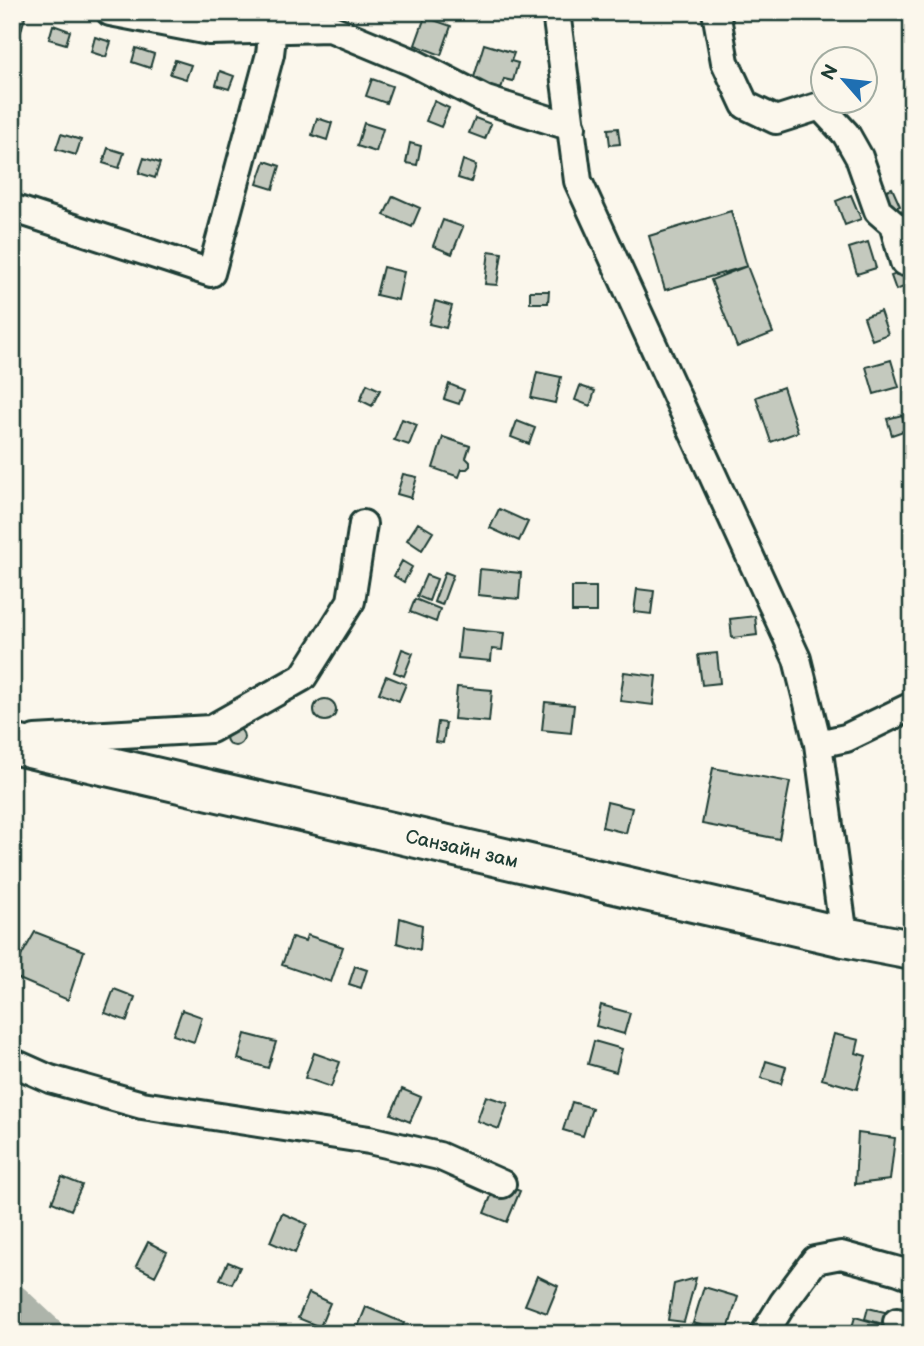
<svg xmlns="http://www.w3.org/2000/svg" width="924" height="1346" font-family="'Balsamiq Sans',sans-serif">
<rect width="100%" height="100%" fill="#fbf7ec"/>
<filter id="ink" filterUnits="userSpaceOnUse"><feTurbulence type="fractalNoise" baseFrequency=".0143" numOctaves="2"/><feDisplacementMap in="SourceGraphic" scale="14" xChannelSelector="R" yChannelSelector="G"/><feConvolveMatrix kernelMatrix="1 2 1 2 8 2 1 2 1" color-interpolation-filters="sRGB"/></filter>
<g filter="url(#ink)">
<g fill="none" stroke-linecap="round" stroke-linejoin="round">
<path stroke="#adb4aa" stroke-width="40" d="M12,1304l32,30"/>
</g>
<path fill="#c4c9be" stroke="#1f3d34" stroke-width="2" d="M12,13l13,4 -4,14 -9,-3z
M425,17l26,9 -10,29 -26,-10z
M53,25l17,6 -4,13 -17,-5z
M95,37l16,5 -5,15 -15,-5z
M484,44l30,9 -3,8 7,2 -5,18 -9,-2 -4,13 -28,-8z
M136,48l18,6 -4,14 -18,-6z
M175,60l16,5 -5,14 -16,-5z
M220,71l14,5 -5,13 -13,-4z
M372,79l20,7 -6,17 -20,-7z
M434,101l15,7 -8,19 -15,-6z
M317,118l15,5 -5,17 -15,-5z
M475,118l16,6 -6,15 -16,-6z
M364,123l19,6 -7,23 -19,-6z
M618,128l2,16 -10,1 -2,-16z
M61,134l20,6 -5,15 -20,-6z
M410,143l11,3 -4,19 -11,-2z
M108,148l16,5 -5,15 -16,-5z
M144,158l16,5 -5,15 -16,-5z
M463,160l13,5 -5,17 -13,-4z
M265,161l15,5 -7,23 -16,-5z
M892,188l8,18 -15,6 -7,-19z
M851,195l10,24 -16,6 -9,-24z
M393,196l27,12 -8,19 -28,-12z
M731,211l16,55 -82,24 -16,-54z
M443,220l20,7 -11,27 -19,-8z
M868,242l8,26 -19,6 -8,-26z
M489,251l13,2 -5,32 -12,-1z
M747,266l26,67 -36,14 -26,-67z
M383,267l21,5 -6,28 -22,-5z
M907,270l5,14 -16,6 -5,-14z
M530,291h19l-1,12h-18z
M435,301l17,5 -6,22 -17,-4z
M880,311l8,23 -16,6 -8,-23z
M891,360l8,27 -25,7 -8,-27z
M537,372l24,5 -6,26 -24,-5z
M367,384l13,6 -8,16 -12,-6z
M449,384l15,6 -5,14 -15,-5z
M580,386l15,5 -5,15 -15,-6z
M783,387l15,45 -27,10 -15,-45z
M902,415l4,15 -14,5 -5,-16z
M402,419l15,6 -8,20 -15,-5z
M517,421l18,7 -6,16 -18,-7z
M443,437l27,9 -4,12 4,4v4l-3,3h-5l-3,8 -26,-9z
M403,474l14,3 -6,21 -14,-4z
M499,509l29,13 -9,19 -29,-13z
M418,523l15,9 -11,18 -15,-10z
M402,561l10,6 -8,15 -10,-6z
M480,569l41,4 -2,26 -41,-4z
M445,572l8,3 -11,30 -8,-3z
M426,575l11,4 -8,22 -12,-5z
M572,587h24v25h-24z
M637,589l17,2 -3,23 -17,-2z
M415,599l25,10 -4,13 -26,-10z
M755,616l2,19 -25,3 -2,-19z
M461,629l43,4 -2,17 -10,-1 -1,12 -33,-3z
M402,649l11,4 -9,23 -10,-4z
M717,653l3,30 -18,2 -4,-30z
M624,672l32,4 -3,29 -33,-4z
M386,676l20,8 -7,17 -20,-8z
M457,687l35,3 -3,32 -35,-3z
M314 710a11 11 0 1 1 22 0a11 11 0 1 1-22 0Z
M545,702l29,3 -3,28 -29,-3z
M438,722l8,1 -3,20 -8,-1z
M226 737a9 9 0 1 1 18 0a9 9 0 1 1-18 0Z
M713,768l77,14 -11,57 -77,-15z
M607,802l25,6 -6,25 -24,-6z
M400,918l22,7 -2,25 -23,-7z
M35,932l49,19 -16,49 -56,-24v-4z
M307,935l36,12 -12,35 -49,-17 10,-28 13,4z
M355,966l12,4 -6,18 -12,-4z
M114,989l21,8 -8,24 -22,-8z
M601,1005l29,8 -6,21 -28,-8z
M182,1010l20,7 -8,25 -21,-7z
M245,1034l31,8 -8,26 -30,-9z
M834,1034l25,6 -3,13 10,3 -9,33 -35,-10z
M594,1041l28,8 -6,23 -28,-8z
M314,1053l26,9 -9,25 -26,-9z
M766,1061l20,6 -5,17 -20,-6z
M402,1089l19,8 -11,25 -19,-8z
M486,1096l22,7 -9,26 -22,-8z
M572,1102l20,6 -9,28 -20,-6z
M858,1133l37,5 -5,42 -35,4z
M62,1177l20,8 -11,25 -19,-8z
M497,1182l23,9 -13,31 -23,-9z
M282,1213l25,11 -12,29 -25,-11z
M148,1242l19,10 -12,24 -19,-10z
M228,1262l12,5 -8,17 -12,-5z
M537,1276l21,10 -11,27 -22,-8z
M696,1278l-12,44 -16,-2 6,-36z
M704,1287l34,10 -11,36 -34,-10z
M309,1293l21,10 -10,24 -22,-9z
M366,1307l38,16 -5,11h-44z
M868,1308l25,6 -3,12 -25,-7z
M855,1317l35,10 -2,7h-38z"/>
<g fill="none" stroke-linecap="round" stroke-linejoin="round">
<g stroke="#1f3d34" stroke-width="32">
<path id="minor" d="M110,12l99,19 121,-3 82,34 74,38 86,27
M556,12l22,169 219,478 21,85 26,193
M716,12l9,50 20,43 31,15 44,-14 26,28 13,23 19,54 15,13 11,38 8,-2
M12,208l199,65 59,-219 3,-25
M35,739l176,-10 92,-52 48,-76 12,-77
M818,744l28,-6 66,-32
M12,1062l38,17 92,26 227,35 70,16 63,28
M897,1322l15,4
M764,1334l19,-31 32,-43 26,-5 58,16 13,5"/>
</g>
<g stroke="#1f3d34" stroke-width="44">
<path id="secondary" d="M12,744l832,193 68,13"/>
</g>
<use href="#minor" stroke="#fbf7ec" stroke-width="26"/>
<use href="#secondary" stroke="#fbf7ec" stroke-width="38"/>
</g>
</g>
<g text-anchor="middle" stroke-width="7" stroke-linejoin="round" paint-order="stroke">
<g font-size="19" fill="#1f3d34" stroke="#fbf7ec">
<text transform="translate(462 848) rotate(13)" y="7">Санзайн зам</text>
</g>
</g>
<rect width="924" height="1346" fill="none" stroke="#fbf7ec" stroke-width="42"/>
<rect x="21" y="21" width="882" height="1304" fill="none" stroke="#1f3d34" stroke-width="2.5" filter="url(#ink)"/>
<g transform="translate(844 80) rotate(298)"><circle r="33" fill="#fbf7ec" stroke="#a3ada2" stroke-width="2"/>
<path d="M0-5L12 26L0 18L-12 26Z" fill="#1f6fb2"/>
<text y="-10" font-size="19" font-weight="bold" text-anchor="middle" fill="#1f3d34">N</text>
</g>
</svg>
